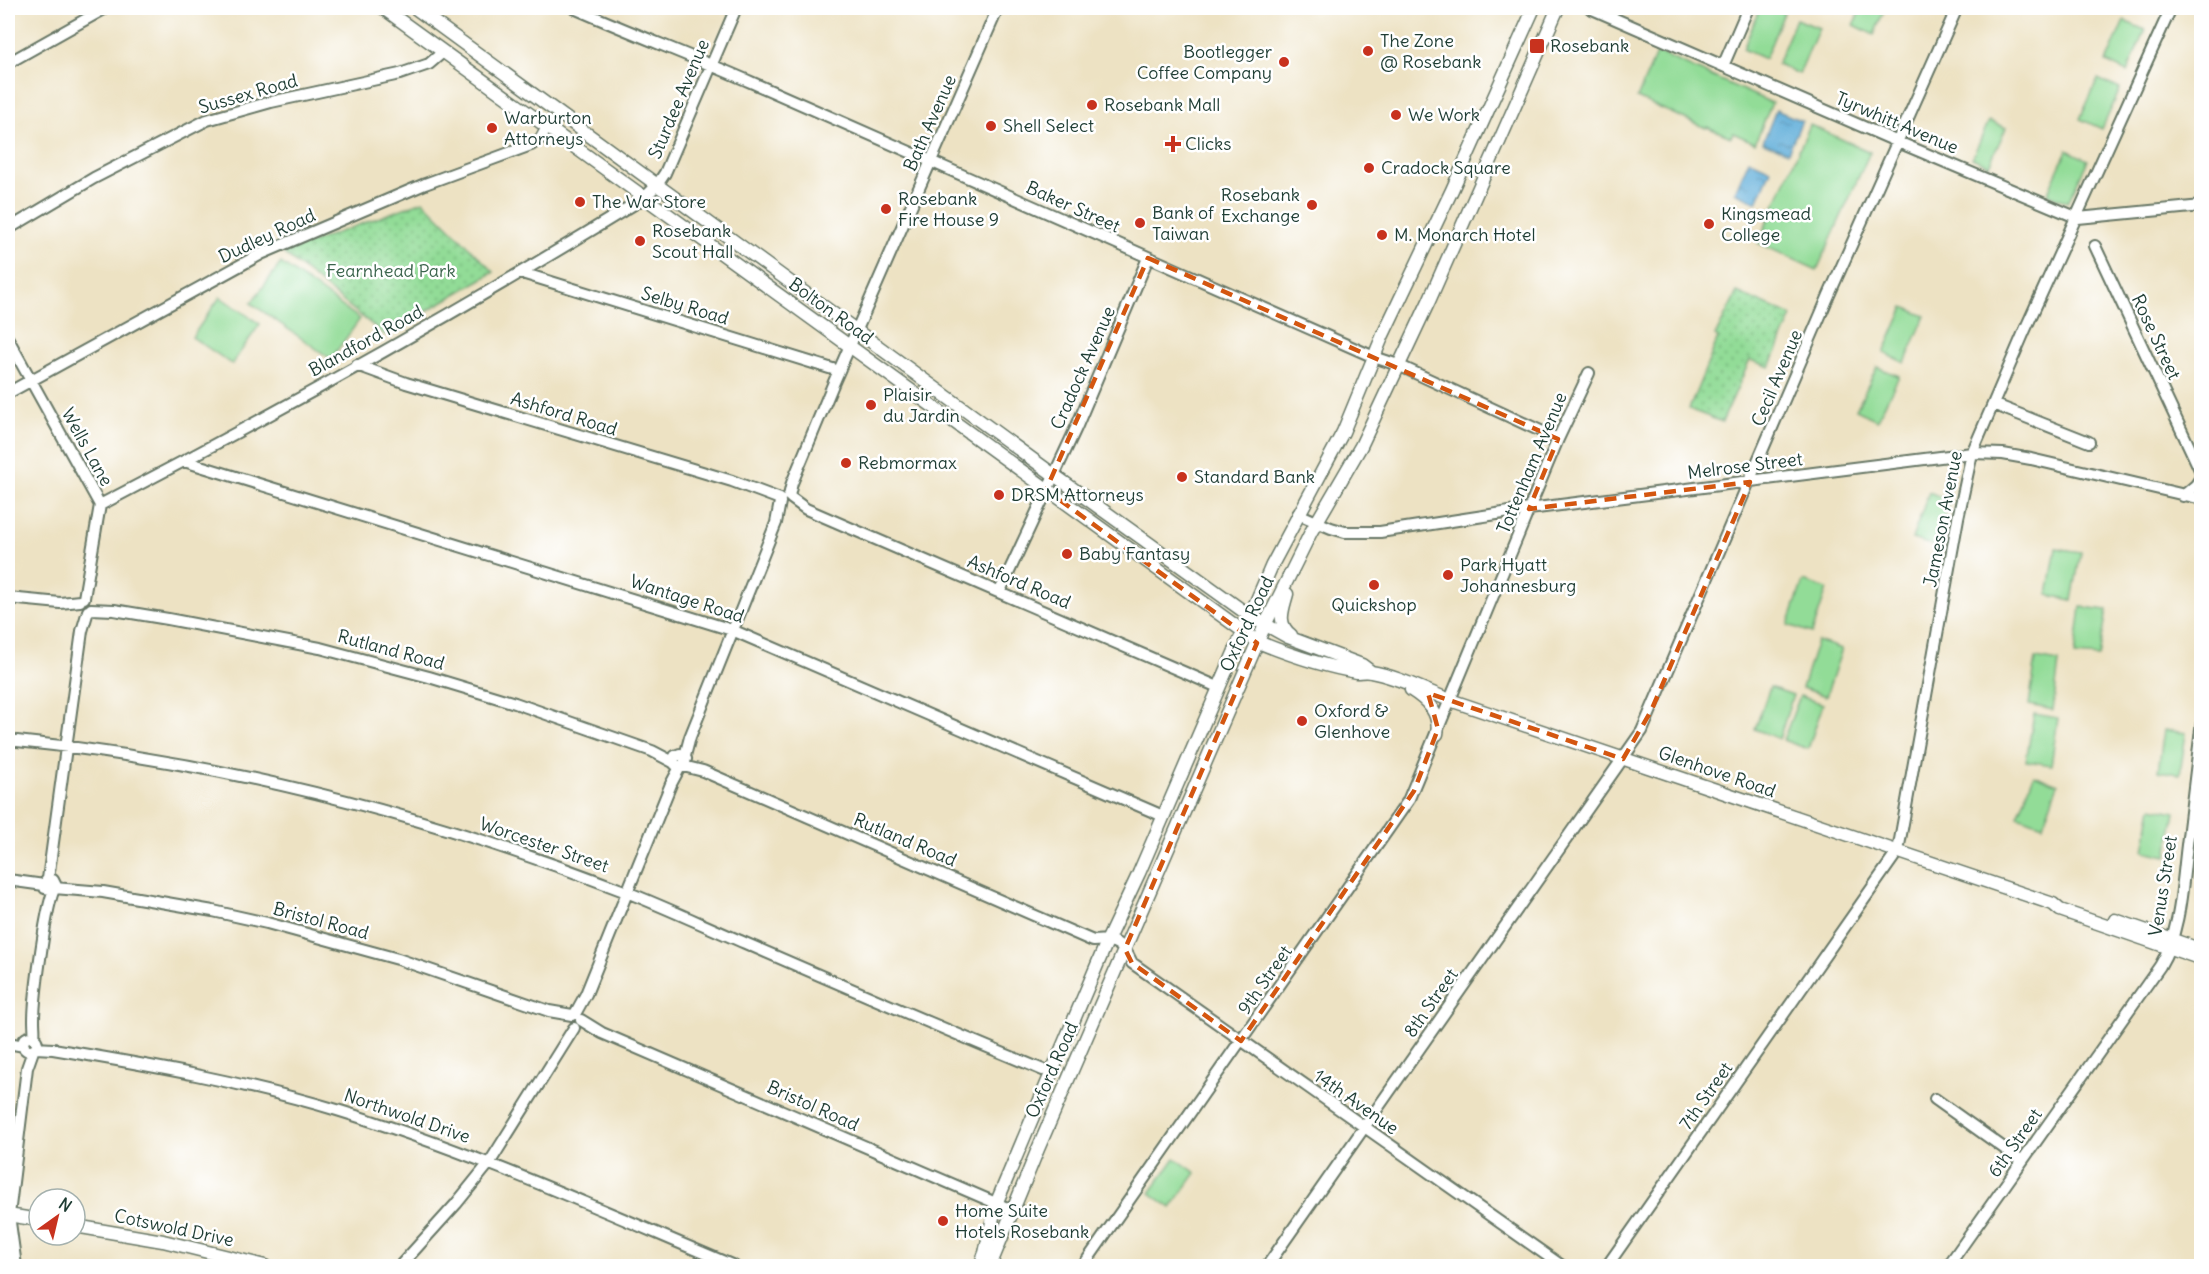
<svg xmlns="http://www.w3.org/2000/svg" width="2209" height="1274" font-family="Delius,sans-serif">
<defs>
<pattern id="park-dots" width="8" height="8" patternUnits="userSpaceOnUse" patternTransform="scale(1.5)"><rect width="8" height="8" fill="#92dc97"/><path d="M2 2h.1M6 6h.1" fill="none" stroke="#77b47c" stroke-width="1.8" stroke-linecap="round"/></pattern>
<pattern id="water-ripples" width="26" height="14" patternUnits="userSpaceOnUse" patternTransform="scale(1.5)"><rect width="26" height="14" fill="#5fadd9"/><path d="M2 4q2-2 4 0t4 0M15 11q2-2 4 0t4 0" fill="none" stroke="#4e8eb1"/></pattern>
</defs>
<rect width="100%" height="100%" fill="#fff"/>
<filter id="ink" filterUnits="userSpaceOnUse"><feTurbulence type="fractalNoise" baseFrequency=".0167" numOctaves="2"/><feDisplacementMap in="SourceGraphic" scale="12" xChannelSelector="R" yChannelSelector="G"/><feConvolveMatrix kernelMatrix="1 2 1 2 8 2 1 2 1" color-interpolation-filters="sRGB"/></filter>
<filter id="wash" filterUnits="userSpaceOnUse"><feTurbulence type="fractalNoise" baseFrequency=".008" numOctaves="4" result="noise"/><feDisplacementMap in="SourceGraphic" scale="24" xChannelSelector="R" yChannelSelector="G"/><feGaussianBlur stdDeviation="1.35" result="paint"/><feColorMatrix in="noise" values="0 0 0 0 0 0 0 0 0 0 0 0 0 0 0 0 0 1.4 0 .05"/><feComposite in="paint" operator="in"/></filter>
<g filter="url(#wash)">
<rect width="100%" height="100%" fill="#ede2c3"/>
<path fill="#92dc97" stroke="#588c66" stroke-width="1.5" d="M1760,8h11l13,5 -19,46 -22,-10z
M1861,8h24l-11,27 -20,-10z
M1796,19l23,9 -20,46 -22,-10z
M2124,21l21,9 -18,42 -21,-10z
M1657,52l115,51 -17,40 -22,-10 -2,4 -24,-10 -1,1 -69,-30z
M2098,79l22,10 -18,40 -22,-10z
M1989,121l17,7 -17,37 -17,-7z
M1810,125l60,27 -53,118 -59,-27z
M2067,150l21,10 -20,42 -21,-8z
M281,263l79,56 -29,40 -80,-56z
M220,297l40,27 -28,40 -40,-27z
M1904,307l21,9 -20,47 -21,-10z
M1877,367l22,9 -22,44 -21,-10z
M1929,492l21,9 -15,45 -23,-7z
M2056,548l25,4 -9,48 -24,-5z
M1803,581l24,8 -15,44 -24,-8z
M2081,607l26,3 -8,47 -24,-2z
M1817,641l25,8 -16,47 -24,-8z
M2036,658l23,4 -6,48 -24,-5z
M1770,687l23,8 -14,44 -24,-10z
M1800,696l23,8 -15,45 -25,-9z
M2034,714l24,4 -7,47 -25,-4z
M2164,730l22,3 -6,41 -22,-3z
M2034,775l24,9 -15,41 -25,-9z
M2152,807l23,5 -8,44 -23,-5z
M1175,1158l21,15 -25,35 -21,-15z"/>
<path fill="url(#park-dots)" stroke="#588c66" stroke-width="1.5" d="M423,201l71,71 -109,63 -102,-82z
M1737,292l55,24 -22,51 -20,-7 -28,62 -33,-13 29,-71 -3,-2z"/>
<path fill="url(#water-ripples)" stroke="#3f7586" stroke-width="1.5" d="M1776,110l26,11 -14,31 -25,-10z
M1749,160l22,10 -14,32 -22,-10z"/>
</g>
<g filter="url(#ink)">
<g fill="none" stroke-linecap="round" stroke-linejoin="round">
<g stroke="#677766" stroke-width="14">
<path id="minor" d="M574,8c59,26 120,49 179,75 207,90 414,183 621,274l24,8 160,74
M1590,8l308,134 180,76 124,-12
M8,63l98,-55
M1723,66l25,-58
M8,229l86,-51 113,-58 64,-18 129,-28 29,-10 14,-12
M2095,246l107,228
M522,273l317,98
M8,339l92,166 -16,93
M357,365l49,18 326,98 48,18
M8,393l253,-139 164,-70 106,-39 10,-7 6,-11
M1993,404l96,38
M184,461l548,169 431,186
M789,496l3,-13 42,-101 164,-374
M2183,496l13,-11 6,-9
M791,498l15,11 412,178
M100,505c185,-96 367,-198 544,-307l13,-13 8,-12 71,-165
M1298,514l33,14 14,4h35l149,-23 443,-56 31,1 28,5 171,40
M1000,591l76,-163 72,-170
M8,598l52,5 20,-2
M91,609l23,1 54,9 152,29 109,29 86,26 137,48 21,11 4,4h6l3,-7 -6,-5 -5,2 -2,6
M8,740c211,21 418,74 616,151 41,16 81,35 121,52 99,43 198,86 298,127
M685,756l5,-19 86,-214 4,-21
M683,766l20,5 390,170
M48,879l34,-248 6,-20
M8,880l36,5
M54,888l49,4 110,19 54,12 131,36 151,52 23,4
M1093,941c22,-2 30,2 39,22l430,303
M575,1014l11,-20 85,-210 9,-17
M581,1020l21,13 410,177
M23 1044a7 7 0 1 1 14 0a7 7 0 1 1-14 0Z
M34,1039c1,-7 0,-12 0,-19 0,-21 12,-121 22,-134l-3,-6h-6l-3,4 1,4 8,2
M8,1043l16,3
M36,1048l17,1c96,16 191,33 284,61 137,42 266,101 397,156
M1935,1099l87,62
M16,1266l-7,-51 18,-147 6,-17
M400,1266l56,-62 34,-42 84,-134
M1083,1266l325,-465 150,-362 31,-66
M1267,1266l375,-535 187,-436 128,-287
M1607,1266l291,-415 60,-333 14,-65 52,-121 147,-324
M1948,1266l212,-300c21,-35 22,-81 27,-121 5,-41 10,-82 15,-124"/>
</g>
<g stroke="#677766" stroke-width="15">
<path id="major" d="M383,8l875,634c32,13 64,24 99,30 4,0 9,-1 14,0 25,4 55,19 79,28l603,204 7,6 142,49
M415,8l639,467 196,141 38,21 74,28 8,6
M1287,594c-4,15 -11,30 4,41
M1411,690c16,10 30,23 26,44
M2115,920l87,30
M8,1215l31,5
M75,1226l88,15 102,25
M980,1266l5,-13 11,-49 112,-265 31,-66 133,-308 71,-133 40,-97 69,-145 82,-182
M990,1266l48,-117 227,-524 46,-93 50,-86 68,-145 129,-293"/>
</g>
<use href="#minor" stroke="#fff" stroke-width="10"/>
<use href="#major" stroke="#fff" stroke-width="12"/>
</g>
</g>
<path fill="none" stroke="#d45610" stroke-width="4.5" stroke-dasharray="12 8" stroke-linejoin="round" d="M1148,258l410,181 -29,70 221,-27 -99,229 -28,48 -195,-66 10,36 -24,62 -173,250 -109,-78 -7,-14 132,-306 -211,-153z"/>
<g fill="#c8321e" stroke="#fff" stroke-width="2">
<rect x="1529" y="38" width="16" height="16" rx="3"/>
<circle cx="1368" cy="51" r="6"/>
<circle cx="1284" cy="62" r="6"/>
<circle cx="1092" cy="105" r="6"/>
<circle cx="1396" cy="115" r="6"/>
<circle cx="991" cy="126" r="6"/>
<circle cx="492" cy="128" r="6"/>
<path d="M1170 135h6v6h6v6h-6v6h-6v-6h-6v-6h6z"/>
<circle cx="1369" cy="168" r="6"/>
<circle cx="580" cy="202" r="6"/>
<circle cx="1312" cy="205" r="6"/>
<circle cx="886" cy="209" r="6"/>
<circle cx="1140" cy="223" r="6"/>
<circle cx="1709" cy="224" r="6"/>
<circle cx="1382" cy="235" r="6"/>
<circle cx="640" cy="241" r="6"/>
<circle cx="871" cy="405" r="6"/>
<circle cx="846" cy="463" r="6"/>
<circle cx="1182" cy="477" r="6"/>
<circle cx="999" cy="495" r="6"/>
<circle cx="1067" cy="554" r="6"/>
<circle cx="1448" cy="575" r="6"/>
<circle cx="1374" cy="585" r="6"/>
<circle cx="1302" cy="721" r="6"/>
<circle cx="943" cy="1221" r="6"/>
</g>
<g text-anchor="middle" stroke-width="5" stroke-linejoin="round" paint-order="stroke">
<g font-size="18" fill="#1f3d34" stroke="#fff" text-anchor="start">
<text x="1380" y="47">The Zone<tspan x="1380" dy="21">@ Rosebank</tspan></text>
<text x="1550" y="52">Rosebank</text>
<text x="1272" y="58" text-anchor="end">Bootlegger<tspan x="1272" dy="21">Coffee Company</tspan></text>
<text x="1104" y="111">Rosebank Mall</text>
<text x="1408" y="121">We Work</text>
<text x="504" y="124">Warburton<tspan x="504" dy="21">Attorneys</tspan></text>
<text x="1003" y="132">Shell Select</text>
<text x="1185" y="150">Clicks</text>
<text x="1381" y="174">Cradock Square</text>
<text x="1300" y="201" text-anchor="end">Rosebank<tspan x="1300" dy="21">Exchange</tspan></text>
<text x="898" y="205">Rosebank<tspan x="898" dy="21">Fire House 9</tspan></text>
<text x="592" y="208">The War Store</text>
<text x="1152" y="219">Bank of<tspan x="1152" dy="21">Taiwan</tspan></text>
<text x="1721" y="220">Kingsmead<tspan x="1721" dy="21">College</tspan></text>
<text x="652" y="237">Rosebank<tspan x="652" dy="21">Scout Hall</tspan></text>
<text x="1394" y="241">M. Monarch Hotel</text>
<text x="883" y="401">Plaisir<tspan x="883" dy="21">du Jardin</tspan></text>
<text x="858" y="469">Rebmormax</text>
<text x="1194" y="483">Standard Bank</text>
<text x="1011" y="501">DRSM Attorneys</text>
<text x="1079" y="560">Baby Fantasy</text>
<text x="1460" y="571">Park Hyatt<tspan x="1460" dy="21">Johannesburg</tspan></text>
<text x="1374" y="611" text-anchor="middle">Quickshop</text>
<text x="1314" y="717">Oxford &amp;<tspan x="1314" dy="21">Glenhove</tspan></text>
<text x="955" y="1217">Home Suite<tspan x="955" dy="21">Hotels Rosebank</tspan></text>
</g>
<g font-size="18" fill="#1f3d34" stroke="#fff">
<text transform="translate(248 94) rotate(-16)" y="6">Sussex Road</text>
<text transform="translate(679 99) rotate(-67)" y="6">Sturdee Avenue</text>
<text transform="translate(930 123) rotate(-66)" y="6">Bath Avenue</text>
<text transform="translate(1897 123) rotate(23)" y="6">Tyrwhitt Avenue</text>
<text transform="translate(1073 207) rotate(24)" y="6">Baker Street</text>
<text transform="translate(267 236) rotate(-25)" y="6">Dudley Road</text>
<text transform="translate(685 306) rotate(17)" y="6">Selby Road</text>
<text transform="translate(831 311) rotate(36)" y="6">Bolton Road</text>
<text transform="translate(2156 337) rotate(65)" y="6">Rose Street</text>
<text transform="translate(366 341) rotate(-29)" y="6">Blandford Road</text>
<text transform="translate(1083 368) rotate(-66)" y="6">Cradock Avenue</text>
<text transform="translate(1777 378) rotate(-67)" y="6">Cecil Avenue</text>
<text transform="translate(564 414) rotate(17)" y="6">Ashford Road</text>
<text transform="translate(87 447) rotate(61)" y="6">Wells Lane</text>
<text transform="translate(1532 463) rotate(-67)" y="6">Tottenham Avenue</text>
<text transform="translate(1745 466) rotate(-7)" y="6">Melrose Street</text>
<text transform="translate(1943 519) rotate(-79)" y="6">Jameson Avenue</text>
<text transform="translate(1019 582) rotate(23)" y="6">Ashford Road</text>
<text transform="translate(687 599) rotate(18)" y="6">Wantage Road</text>
<text transform="translate(1247 624) rotate(-65)" y="6">Oxford Road</text>
<text transform="translate(391 650) rotate(15)" y="6">Rutland Road</text>
<text transform="translate(1717 772) rotate(19)" y="6">Glenhove Road</text>
<text transform="translate(905 840) rotate(23)" y="6">Rutland Road</text>
<text transform="translate(544 845) rotate(19)" y="6">Worcester Street</text>
<text transform="translate(2163 886) rotate(-81)" y="6">Venus Street</text>
<text transform="translate(321 921) rotate(15)" y="6">Bristol Road</text>
<text transform="translate(1265 980) rotate(-55)" y="6">9th Street</text>
<text transform="translate(1431 1003) rotate(-55)" y="6">8th Street</text>
<text transform="translate(1052 1070) rotate(-66)" y="6">Oxford Road</text>
<text transform="translate(1706 1096) rotate(-55)" y="6">7th Street</text>
<text transform="translate(1356 1102) rotate(35)" y="6">14th Avenue</text>
<text transform="translate(813 1106) rotate(24)" y="6">Bristol Road</text>
<text transform="translate(407 1116) rotate(19)" y="6">Northwold Drive</text>
<text transform="translate(2015 1143) rotate(-55)" y="6">6th Street</text>
<text transform="translate(174 1228) rotate(12)" y="6">Cotswold Drive</text>
</g>
<g font-size="18" fill="#3c654d" stroke="#fff">
<text x="391" y="277">Fearnhead Park</text>
</g>
</g>
<rect width="2209" height="1274" fill="none" stroke="#fff" stroke-width="30"/>
<g transform="translate(57 1217) rotate(34)"><circle r="28" fill="#ffffff" stroke="#a5b1ae" stroke-width="1.5"/>
<path d="M0-4.5L10 22L0 15L-10 22Z" fill="#c8321e"/>
<text y="-9" font-size="16" font-weight="bold" text-anchor="middle" fill="#1f3d34">N</text>
</g>
</svg>
